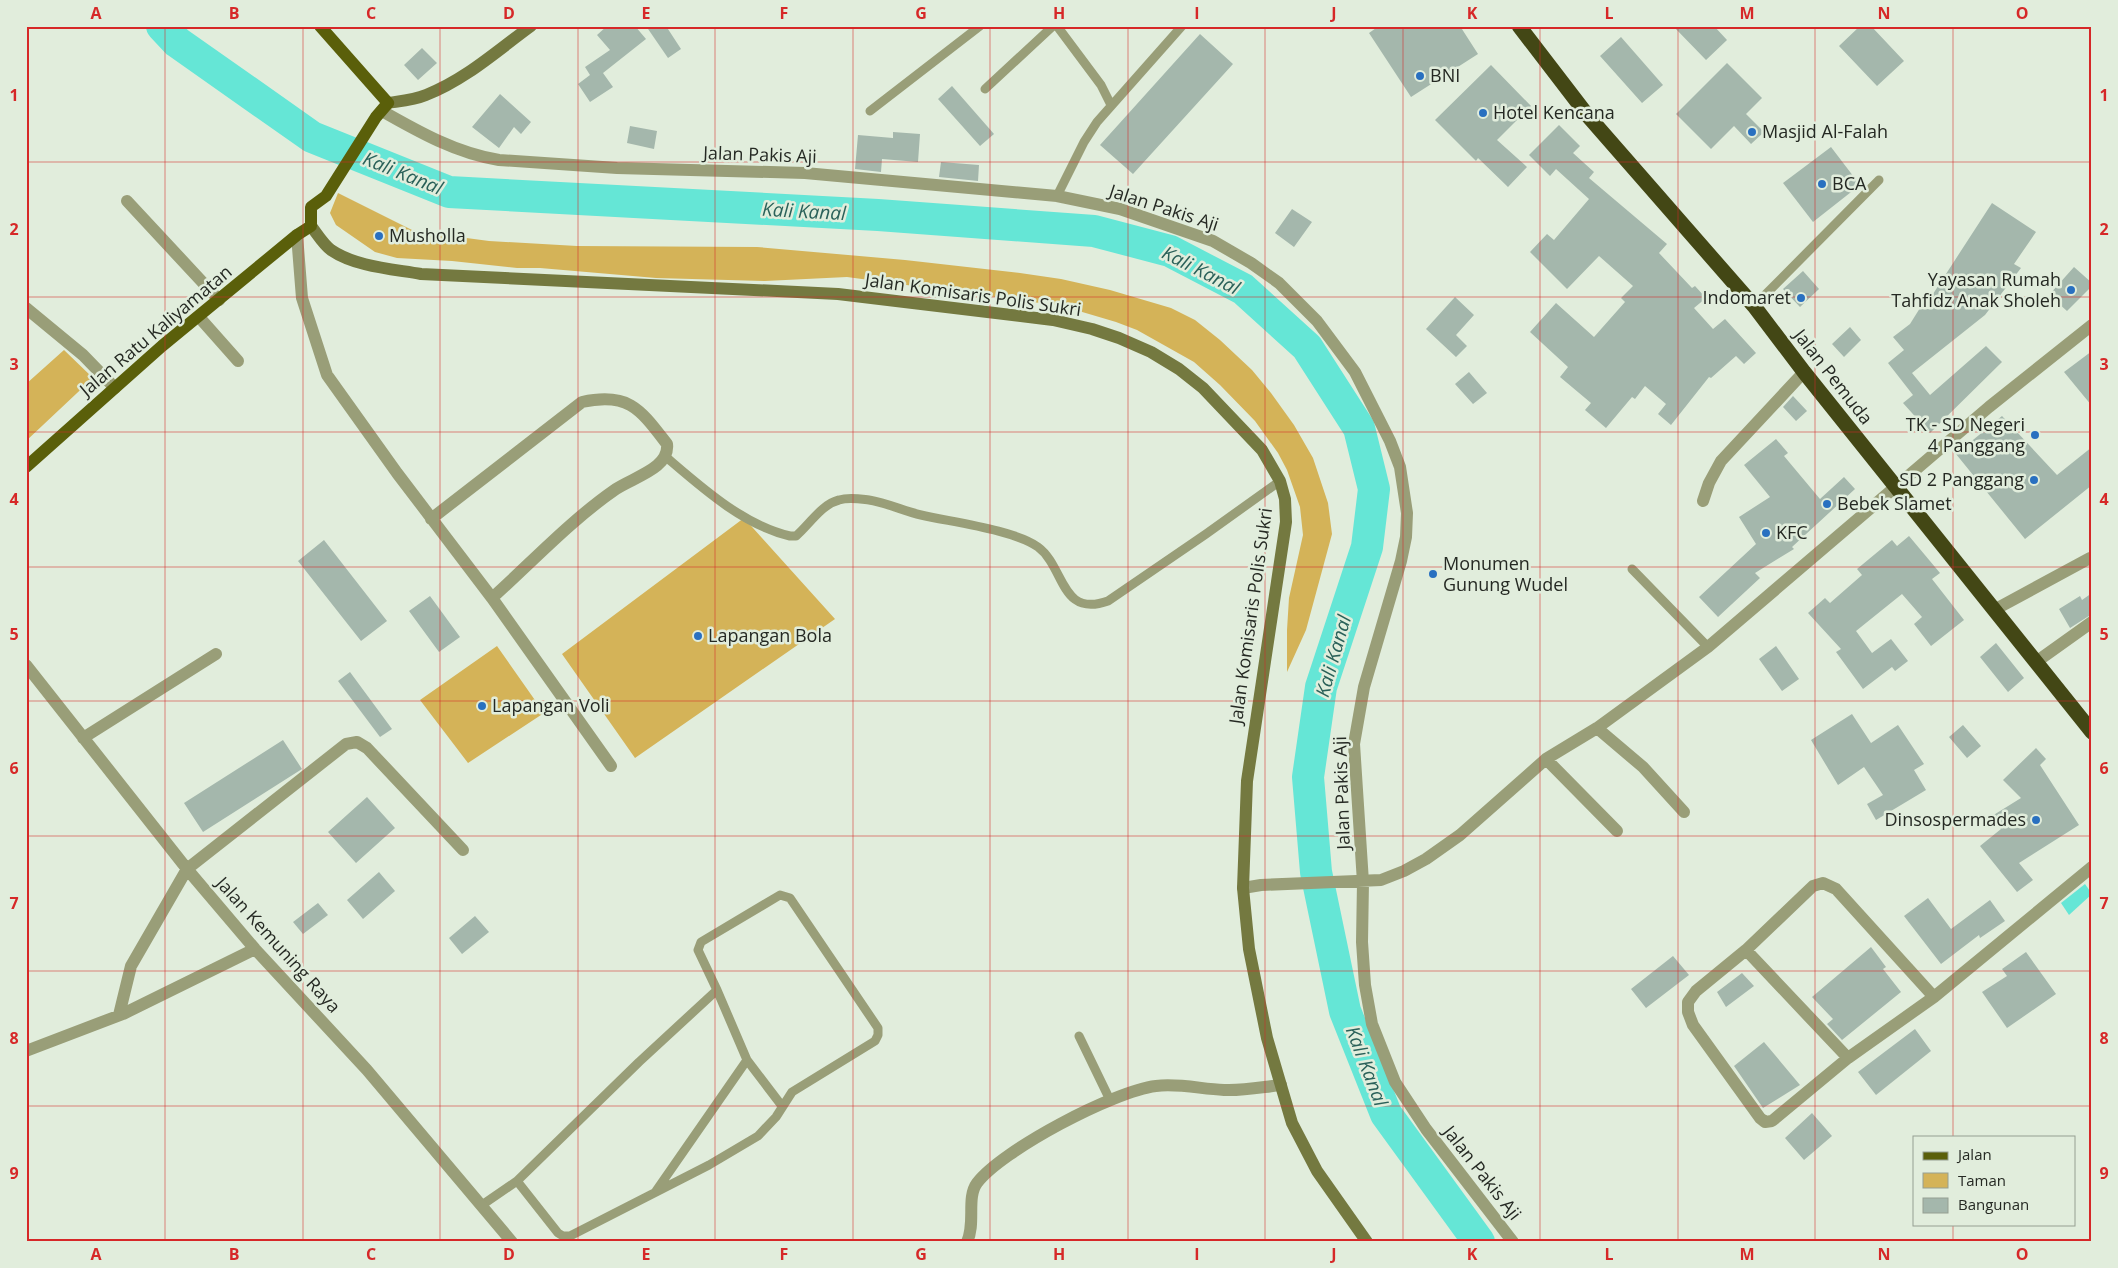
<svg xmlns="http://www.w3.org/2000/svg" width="2118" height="1268" font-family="'Open Sans',sans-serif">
<rect width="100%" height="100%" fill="#e1eddc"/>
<path fill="#d4b358" d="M338,193l76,38 75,10 88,5 180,1 148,13 115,13 41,6 49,11 61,18 24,12 25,20 32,30 19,23 23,32 19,33 15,45 4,31 -26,96 -19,42v-42l2,-32 14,-63 -3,-28 -13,-37 -9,-17 -23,-32 -35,-36 -26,-23 -57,-32 -21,-8 -54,-16 -215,-29 -82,4 -109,-3 -116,-10h-23l-65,-7 -55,-3 -22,-6 -39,-27 -6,-12z
M64,350l29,28 -67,63v-57z
M744,518l91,101 -200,139 -73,-104z
M497,646l47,67 -76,50 -48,-63z"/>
<path fill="#65e6d6" d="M2085,884l7,10 -23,21 -8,-12z"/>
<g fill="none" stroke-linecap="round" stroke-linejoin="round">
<path stroke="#65e6d6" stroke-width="32" d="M162,26l15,16 135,95 137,55 429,23 216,16 76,20 73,38 64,58 52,81 15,61 -7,58 -46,140 -13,90 8,95 29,139 41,103 93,128"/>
</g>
<path fill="#a4b7ac" d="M607,26h28l11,13 -43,34 10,14 -23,15 -12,-18 12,-9 -5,-8 25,-17 -13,-15z
M646,26h20l15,23 -13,9z
M1379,26h81l18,28 -67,43 -42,-64z
M1673,26h41l13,14 -21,20z
M1860,26h11l33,35 -27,25 -38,-40z
M1200,34l33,30 -100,110 -33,-29z
M1621,37l42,48 -21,18 -42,-47z
M422,48l15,15 -19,17 -14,-15z
M1727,63l35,35 -16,16 18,18 -13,12 -17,-18 -23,23 -35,-35z
M1491,65l40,41 -34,34 30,27 -19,20 -30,-29 -2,3 -41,-41z
M952,86l42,48 -14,12 -42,-47z
M500,94l31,28 -10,12 -7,-7 -15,21 -27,-21z
M1559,125l21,21 -7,7 21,19 -5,6 78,66 -8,9 33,35 3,-2 11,12 -12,10 19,21 12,-10 31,34 -12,11 -8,-8 -25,22 -2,-1 -38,48 -13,-11 8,-10 -21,-18 -10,13 -3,-2 -26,31 -21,-18 6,-7 -31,-26 8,-10 -38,-35 26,-29 38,34 31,-35 -4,-4 12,-12 -34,-30 -32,33 -37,-37 17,-18 7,6 35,-41 -33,-30 -6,7 -21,-21z
M630,126l27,5 -3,18 -27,-6z
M893,132l27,2 -2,28 -36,-3 -1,13 -26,-3 3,-34 35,3z
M1831,147l29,38 -47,37 -30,-39z
M941,162l38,3 -1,16 -39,-4z
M1992,203l44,29 -22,32 7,4 -36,47 -73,58 18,22 56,-49 16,16 -72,71 -27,-30 10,-8 -25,-32 16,-13 -11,-13 17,-13 20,-32 3,2z
M1292,209l20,13 -18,25 -19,-14z
M2074,267l18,16v3l-25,25 -18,-16z
M1803,271l16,18 -19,18 -17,-18z
M1455,297l19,18 -18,20 11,11 -11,11 -30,-28z
M1850,327l11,13 -17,17 -12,-13z
M2092,351v55l-28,-34z
M1469,372l18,21 -14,11 -18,-20z
M1793,396l14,15 -11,10 -13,-14z
M2002,416l55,59 35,-28v38l-67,54 -69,-85z
M1776,439l12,14 -4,3 36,43 24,-22 11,12 -63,58 2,2 -39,24 5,5 -42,39 -19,-20 57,-53 -17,-27 31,-20 -26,-32z
M1909,536l31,37 -8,6 32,41 -33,26 -17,-22 8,-7 -20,-23 -46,37 16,22 19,-14 17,22 -13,10 -3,-4 -29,22 -27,-37 5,-3 -33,-36 17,-15 5,5 32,-28 -5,-6 35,-29 5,6z
M324,540l63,81 -26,20 -63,-80z
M2092,593v21l-22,14 -11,-19 21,-13 2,4z
M430,596l30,41 -21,15 -30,-41z
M1996,643l28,35 -16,14 -28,-35z
M1776,646l23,33 -17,12 -23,-32z
M350,672l42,57 -12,8 -42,-56z
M1852,714l19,29 27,-18 26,39 -10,6 12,20 -50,30 -9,-16 16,-9 -19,-28 -26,18 -27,-45z
M1963,725l18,21 -14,12 -18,-21z
M283,740l19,29 -99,63 -19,-29z
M2036,748l10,11 -6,6 39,60 -60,38 14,17 -16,12 -37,-46 21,-17 -9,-13 29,-18 -18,-18z
M367,797l28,31 -39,35 -28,-31z
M379,872l16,19 -32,28 -16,-19z
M1928,898l23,31 39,-29 15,21 -25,17 -1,-3 -38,29 -37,-48z
M318,903l10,12 -25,19 -10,-12z
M475,916l14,16 -27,22 -13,-16z
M1871,947l15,20 -3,2 18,23 -59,48 -15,-16 6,-5 -21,-22z
M2026,952l30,42 -49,34 -25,-36 25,-16 -5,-7z
M1673,956l16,19 -43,33 -15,-19z
M1742,973l12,13 -28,21 -9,-15z
M1915,1029l16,22 -55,44 -18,-23z
M1764,1042l36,43 -37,23 -29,-42z
M1812,1113l20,23 -28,24 -19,-22z"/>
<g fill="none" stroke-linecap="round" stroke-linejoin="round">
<path stroke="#999e78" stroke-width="9" d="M1057,26l44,59 10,20
M985,89l68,-63
M870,111l110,-85
M1057,196l27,-54 13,-20 85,-96
M1754,306l125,-126
M666,457c35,30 77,68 124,79h6c13,-11 26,-32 43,-36 10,-3 21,-1 30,0 18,3 35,11 52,15 30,7 94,15 117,32 27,20 22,71 70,54l98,-67 74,-53
M1632,569l76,78
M717,990l30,70 35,46
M1079,1036l31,64
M656,1191l91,-131
M482,1205l35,-24 122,-119 78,-72 -19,-40 3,-8 79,-47 10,3 88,130v7l-3,6 -83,51 -16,25 -18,19 -49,29 -139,71h-7l-5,-3 -41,-52"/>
<path stroke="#999e78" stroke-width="12" d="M382,111c37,21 74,42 117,49l118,8 188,5 252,23 63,13 93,32 38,22 28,20 38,38 38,51 35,69 10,26 7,46 -1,24 -5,24 -37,126 -10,57 9,138 -1,60 3,43 7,39 23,58 31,47 87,113
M127,201l92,99
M297,235l5,63 25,77 70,98 95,125 119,168
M26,308l57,47 32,33
M199,317l39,44
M1703,501l6,-18 12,-22 83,-89
M431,519l151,-117c47,-10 58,7 85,42 3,24 -33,33 -51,45 -45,31 -84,73 -124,109
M1994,610l96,-52
M2036,662l56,-40
M26,665l161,204 68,80 112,121 145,172
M1597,728l46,39 41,45
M83,738l133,-84
M1546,759l71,72
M1243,888l18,-3 120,-5 23,-9 22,-12 34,-24 86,-76 51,-31 111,-81 281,-240 103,-82
M1746,950l102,108
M1934,997l-98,-108 -13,-6 -10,3 -67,64 -50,41 -8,11v10l5,13 67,93 5,4 7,-1 76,-63 86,-61 158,-130
M119,1015l12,-49 56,-97 159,-125 11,-2 10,6 96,102
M26,1051l97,-37 132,-65
M967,1242c9,-19 -1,-44 10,-59 25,-33 137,-92 179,-97 22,-3 45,3 68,4 19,1 38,-3 57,-5"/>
<path stroke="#747940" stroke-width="12" d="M388,103c13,-2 26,-3 38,-8 39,-15 72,-45 105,-69
M311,226c7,9 12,18 20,24 25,17 62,19 90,24l417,20 215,26 39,9 27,9 32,14 28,17 24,19 59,62 18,31 5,18 1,23 -39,259 -4,107 6,61 18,89 25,85 25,48 50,71"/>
<path stroke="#5a5f0a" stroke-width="12" d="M26,467l136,-121 135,-111 14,-9v-19l15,-11 50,-79 12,-14 -68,-77"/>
<path stroke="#434715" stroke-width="15" d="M1519,26l69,90 166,190 50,66 288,360"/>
</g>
<path fill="none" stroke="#d62828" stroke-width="1" stroke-opacity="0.55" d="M165,26v1216M303,26v1216M440,26v1216M578,26v1216M715,26v1216M853,26v1216M990,26v1216M1128,26v1216M1265,26v1216M1403,26v1216M1540,26v1216M1678,26v1216M1815,26v1216M1953,26v1111M26,162h2066M26,297h2066M26,432h2066M26,567h2066M26,701h2066M26,836h2066M26,971h2066M26,1106h2066M1953,1224v18"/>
<g fill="#2970c0" stroke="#e1eddc" stroke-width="2">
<circle cx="1420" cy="76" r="5"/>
<circle cx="1483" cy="113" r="5"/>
<circle cx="1752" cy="132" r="5"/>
<circle cx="1822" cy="184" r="5"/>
<circle cx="379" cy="236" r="5"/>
<circle cx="2071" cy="290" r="5"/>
<circle cx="1801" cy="298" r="5"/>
<circle cx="2035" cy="435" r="5"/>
<circle cx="2034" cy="480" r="5"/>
<circle cx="1827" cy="504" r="5"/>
<circle cx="1766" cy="533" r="5"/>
<circle cx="1433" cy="574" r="5"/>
<circle cx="698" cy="636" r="5"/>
<circle cx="482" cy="706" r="5"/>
<circle cx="2036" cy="820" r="5"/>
</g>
<g text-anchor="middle" stroke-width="5" stroke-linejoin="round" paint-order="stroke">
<g font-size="18" fill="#252923" stroke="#e1eddc" text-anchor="start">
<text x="1430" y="82">BNI</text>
<text x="1493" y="119">Hotel Kencana</text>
<text x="1762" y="138">Masjid Al-Falah</text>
<text x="1832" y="190">BCA</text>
<text x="389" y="242">Musholla</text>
<text x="2061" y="286" text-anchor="end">Yayasan Rumah<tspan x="2061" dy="21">Tahfidz Anak Sholeh</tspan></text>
<text x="1791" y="304" text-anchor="end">Indomaret</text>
<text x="2025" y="431" text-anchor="end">TK - SD Negeri<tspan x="2025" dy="21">4 Panggang</tspan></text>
<text x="2024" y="486" text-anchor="end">SD 2 Panggang</text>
<text x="1837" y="510">Bebek Slamet</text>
<text x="1776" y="539">KFC</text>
<text x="1443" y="570">Monumen<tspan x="1443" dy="21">Gunung Wudel</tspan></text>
<text x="708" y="642">Lapangan Bola</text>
<text x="492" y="712">Lapangan Voli</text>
<text x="2026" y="826" text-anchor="end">Dinsospermades</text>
</g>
<g font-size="18" fill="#252923" stroke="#e1eddc">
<text transform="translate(760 155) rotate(2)" y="6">Jalan Pakis Aji</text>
<text transform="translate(1164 208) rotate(18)" y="6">Jalan Pakis Aji</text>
<text transform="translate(973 295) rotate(8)" y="6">Jalan Komisaris Polis Sukri</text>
<text transform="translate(156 331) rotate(-40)" y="6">Jalan Ratu Kaliyamatan</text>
<text transform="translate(1833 377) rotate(52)" y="6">Jalan Pemuda</text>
<text transform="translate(1251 616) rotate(-82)" y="6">Jalan Komisaris Polis Sukri</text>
<text transform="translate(1342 793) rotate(-92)" y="6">Jalan Pakis Aji</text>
<text transform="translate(278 945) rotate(48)" y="6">Jalan Kemuning Raya</text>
<text transform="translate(1482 1173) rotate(52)" y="6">Jalan Pakis Aji</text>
</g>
<g font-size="19" font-style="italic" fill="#2a6159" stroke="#e1eddc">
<text transform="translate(403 173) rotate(22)" y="7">Kali Kanal</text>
<text transform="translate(804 211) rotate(3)" y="7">Kali Kanal</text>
<text transform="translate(1201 270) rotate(27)" y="7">Kali Kanal</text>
<text transform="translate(1333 656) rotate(-74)" y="7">Kali Kanal</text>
<text transform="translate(1367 1066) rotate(69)" y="7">Kali Kanal</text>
</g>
</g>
<rect width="2118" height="1268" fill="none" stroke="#e1eddc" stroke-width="55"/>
<rect x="1913" y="1136" width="162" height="90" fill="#e1eddc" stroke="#969f92"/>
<rect x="1923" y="1152" width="25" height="8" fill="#5a5f0a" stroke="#969f92"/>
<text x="1958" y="1160" font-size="15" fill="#252923">Jalan</text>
<rect x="1923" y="1173" width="25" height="15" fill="#d4b358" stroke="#969f92"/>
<text x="1958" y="1186" font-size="15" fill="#252923">Taman</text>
<rect x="1923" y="1198" width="25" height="15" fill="#a4b7ac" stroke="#969f92"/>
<text x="1958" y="1210" font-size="15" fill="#252923">Bangunan</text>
<rect x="28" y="28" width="2062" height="1212" fill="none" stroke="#d62828" stroke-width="2"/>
<g font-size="16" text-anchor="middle" font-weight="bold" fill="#d62828">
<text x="96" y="19">A</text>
<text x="234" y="19">B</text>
<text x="371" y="19">C</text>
<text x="509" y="19">D</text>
<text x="646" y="19">E</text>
<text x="784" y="19">F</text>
<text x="921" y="19">G</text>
<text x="1059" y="19">H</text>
<text x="1197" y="19">I</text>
<text x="1334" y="19">J</text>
<text x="1472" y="19">K</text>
<text x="1609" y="19">L</text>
<text x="1747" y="19">M</text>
<text x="1884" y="19">N</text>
<text x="2022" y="19">O</text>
<text x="14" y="101">1</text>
<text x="2104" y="101">1</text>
<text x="14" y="235">2</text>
<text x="2104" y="235">2</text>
<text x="14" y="370">3</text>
<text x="2104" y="370">3</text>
<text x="14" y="505">4</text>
<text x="2104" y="505">4</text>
<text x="14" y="640">5</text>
<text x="2104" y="640">5</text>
<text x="14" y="774">6</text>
<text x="2104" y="774">6</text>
<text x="14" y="909">7</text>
<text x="2104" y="909">7</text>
<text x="14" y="1044">8</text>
<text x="2104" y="1044">8</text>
<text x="14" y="1179">9</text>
<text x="2104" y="1179">9</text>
<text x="96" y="1260">A</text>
<text x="234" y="1260">B</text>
<text x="371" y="1260">C</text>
<text x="509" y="1260">D</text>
<text x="646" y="1260">E</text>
<text x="784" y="1260">F</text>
<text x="921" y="1260">G</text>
<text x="1059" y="1260">H</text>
<text x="1197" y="1260">I</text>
<text x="1334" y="1260">J</text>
<text x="1472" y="1260">K</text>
<text x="1609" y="1260">L</text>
<text x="1747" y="1260">M</text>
<text x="1884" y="1260">N</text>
<text x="2022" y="1260">O</text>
</g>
</svg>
